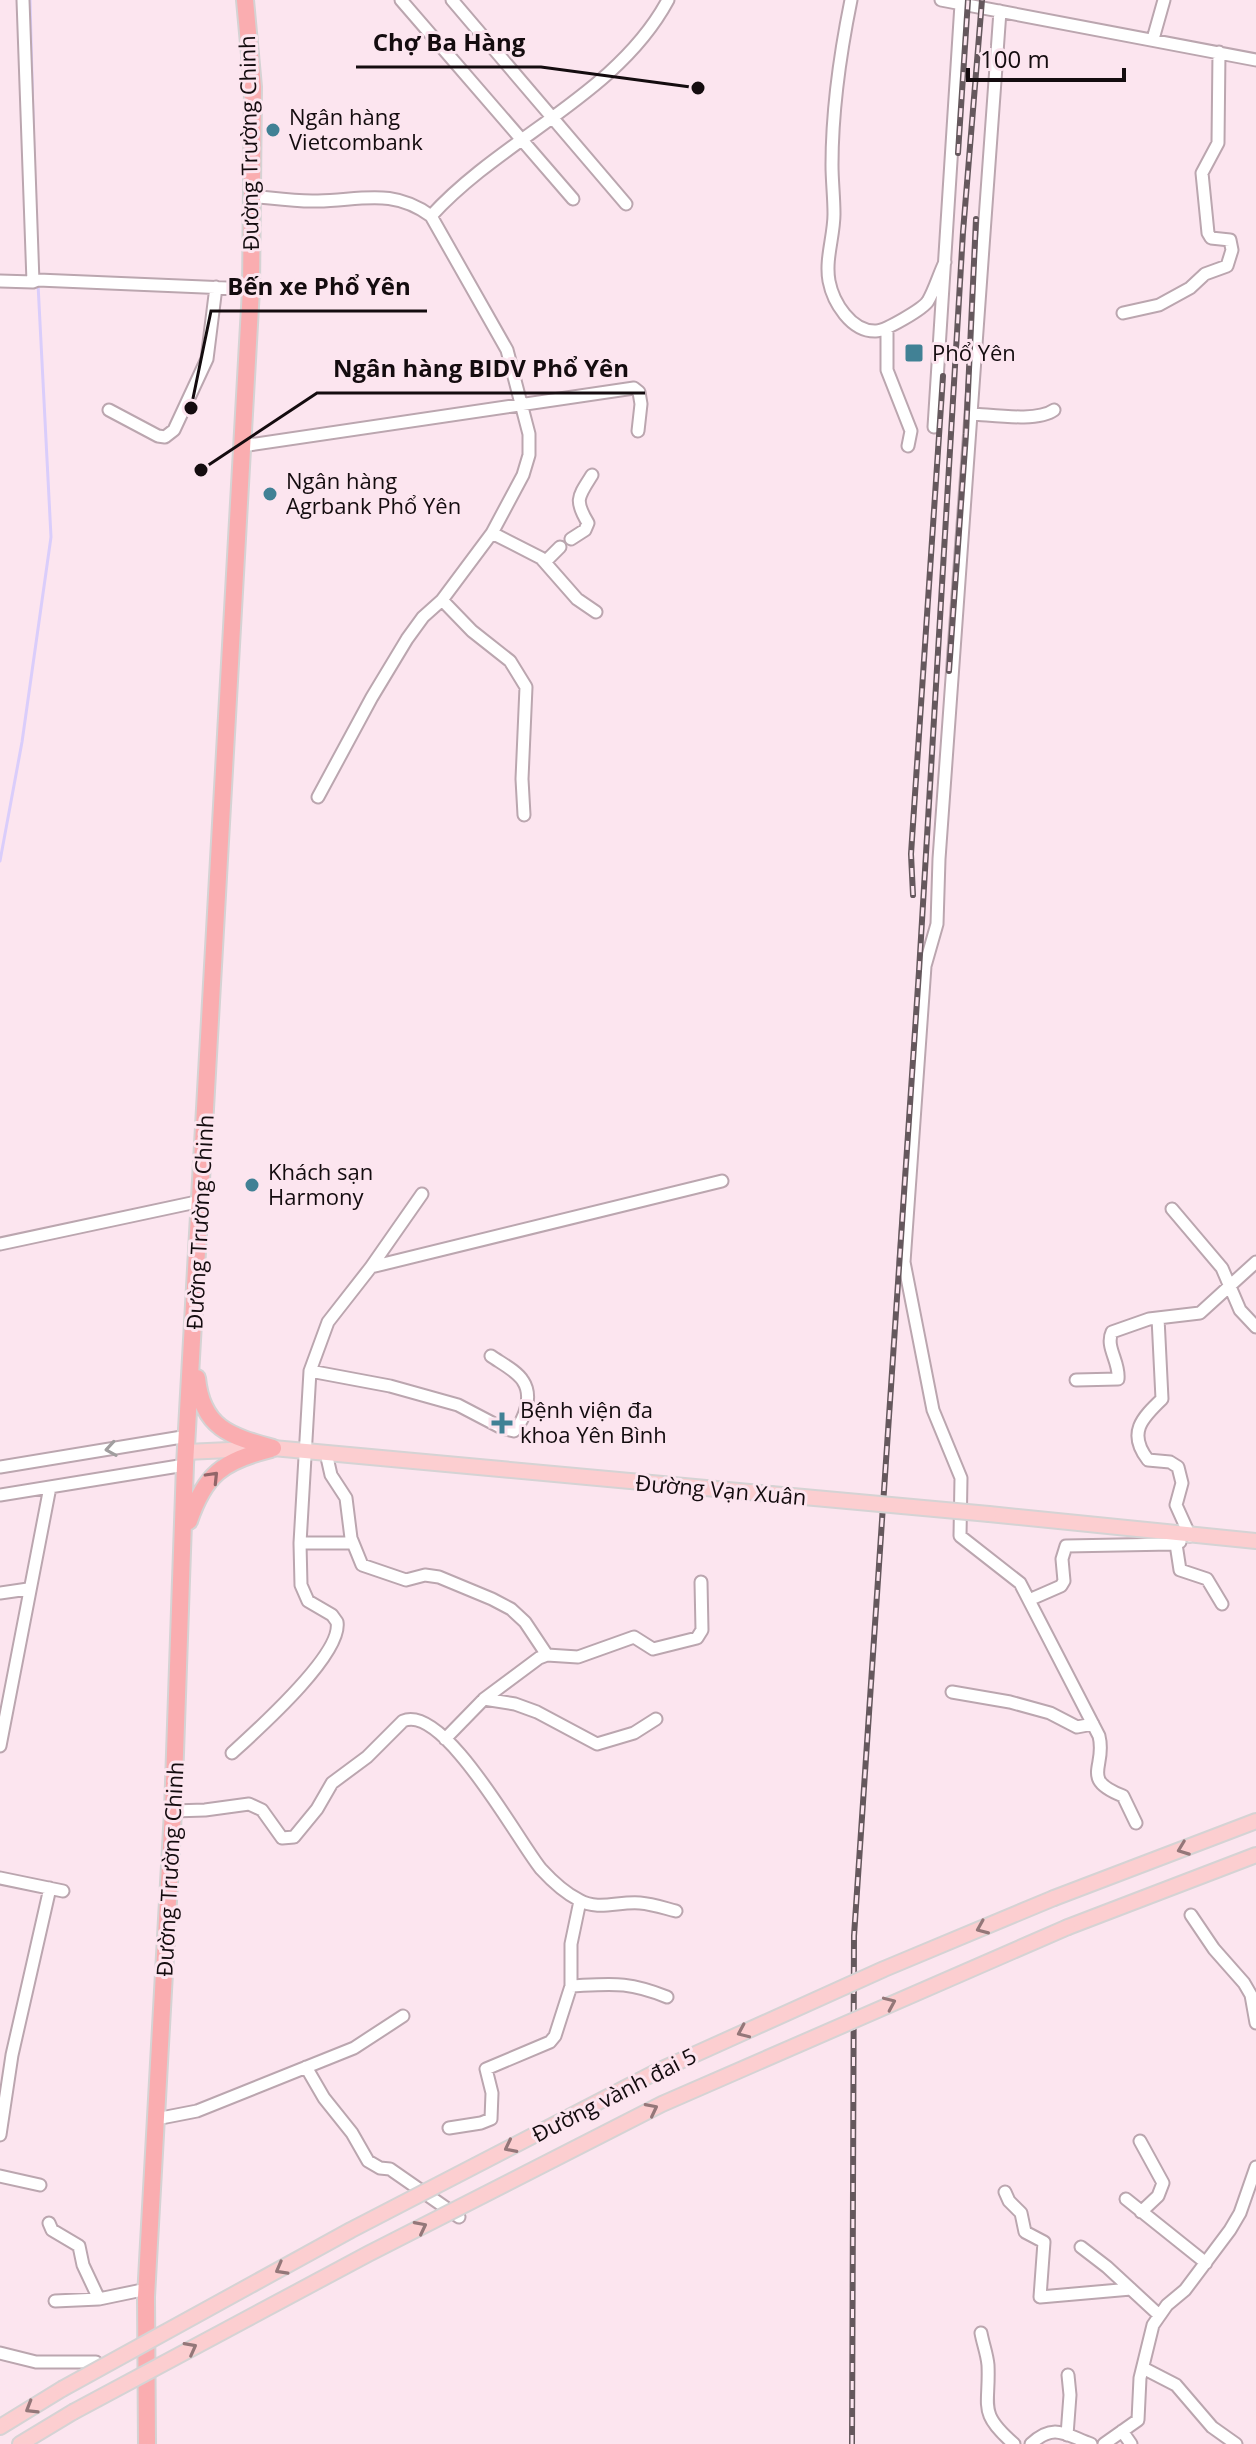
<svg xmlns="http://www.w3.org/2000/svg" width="1256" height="2444" font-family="'Open Sans',sans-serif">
<rect width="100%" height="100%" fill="#fce5ef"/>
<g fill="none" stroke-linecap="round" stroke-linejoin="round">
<path stroke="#dacdfb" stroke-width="3" d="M30,0l5,196
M0,861l22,-119 29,-205 -13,-253"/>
<g stroke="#bba6af" stroke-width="15">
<path id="minor" d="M23,0l10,282
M401,0l172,199
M452,0l174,204
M851,0c-11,54 -19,109 -19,165 0,16 2,32 2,49 0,22 -9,45 -5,67 4,21 22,51 47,50 9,0 47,-22 52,-30 7,-12 11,-27 17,-39
M941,0l315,60
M1000,11l-61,848 -2,65 -12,42 -21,296 29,148 28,68 -1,58 60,47 79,153c8,31 -20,43 24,60l13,27
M1153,39l11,-39
M250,196c23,2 46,6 68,5 44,-1 75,-13 113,15l76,134 22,84v21l-6,20 -31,58 -50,67 -19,17 -16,22 -35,58 -54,100
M431,216c72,-79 186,-121 237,-216
M0,281l33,1 5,-2 213,9
M1123,313l36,-8 31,-17 15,-14 22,-8 5,-16 -2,-10 -19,-2 -3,-5 -6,-60 16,-30 1,-91
M887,328v42l24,61 -3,15
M109,410l49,26 7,1 9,-7 33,-71 9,-72
M973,414c20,1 65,8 81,-4
M934,427l27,-423
M242,446l392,-58 5,4 2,12 -3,27
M492,533l49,25 36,41 19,13
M571,539l14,-9 3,-7c-14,-23 -10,-26 4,-48
M545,562l15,-15
M442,600l30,31 38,30 16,26 -4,92 2,36
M1172,1209l50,59 18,42 16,17
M0,1244l201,-43
M371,1267l351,-86
M1158,1318l4,81c-20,19 -35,34 -14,61l22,2 8,5 4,16 -6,22 14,31
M310,1371l80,15 68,19 44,23 12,3c11,-12 19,-35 9,-50 -6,-10 -22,-18 -32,-25
M1076,1380l42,-1c2,-17 -13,-32 -6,-47l37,-13 51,-6 56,-51
M326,1453l5,22 15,23 5,40 11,27 44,15 19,-5 14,2 53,22 19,10 14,13 22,33
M0,1467l188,-31
M0,1495l185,-30
M300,1543h52
M1176,1544l4,26 27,9 15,25
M0,1593l28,-4
M1029,1600l32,-14 3,-5 -2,-22 4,-13 106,-2 8,-2 -1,-5
M952,1692l58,10 40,11 27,14 16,-3
M484,1699l31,5 22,8 60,32 37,-11 22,-14
M445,1739l39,-40 55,-41 8,-3 31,2 56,-20 19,12 44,-11 5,-8 -1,-48
M0,1746l50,-259
M232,1753c24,-22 111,-99 105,-131l-5,-7 -24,-14 -7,-16 -1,-42 10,-172 18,-49 43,-55 51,-73
M173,1811l32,-1 44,-6 13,6 20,28 12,-1 23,-28 15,-26 35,-26 36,-36c41,-18 115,120 138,148 11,12 24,24 38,31 19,11 40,1 61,3 12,1 24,5 36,8
M0,1878l63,13
M1191,1915l23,34 30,34 7,12 5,28
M571,1986c41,-2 56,-5 96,11
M306,2067l18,31 28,35 16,28 12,7 10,1 69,48
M156,2119l41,-8 157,-63 49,-32
M449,2128l32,-5 10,-4 1,-26 -6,-24 64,-27 5,-6 16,-50v-42l9,-43
M0,2135l12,-80 38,-167
M1140,2141l23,42 -5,13 -17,16
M0,2176l40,9
M1005,2192l4,9 12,12 4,19 19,10 -4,55 91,-8
M1126,2199l80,64
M49,2223l3,7 27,16 4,19 16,34
M1081,2247l26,20 52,48
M55,2301l44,-2 48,-10
M981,2333c2,11 6,21 7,32 2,42 -11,47 26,79
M0,2353l36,9h60
M1143,2368l33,17 36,42 24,17
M1122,2431l9,13
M1067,2435l3,-40 -2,-20
M1031,2444c23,-22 35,-9 60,0
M1104,2444l34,-24 2,-42 13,-53 14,-20 18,-15 45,-60 10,-17 16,-46"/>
</g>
<g stroke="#d5d3d4" stroke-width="18">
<path id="major" d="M186,1452l87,-4 498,46
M989,1514l267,27
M1054,1898l202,-77
M1068,1927l188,-72
M0,2427l62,-38
M20,2444l53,-32"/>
</g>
<g stroke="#d5d3d4" stroke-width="20">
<path id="highway" d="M197,1378c5,50 33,58 76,70
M189,1521c16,-47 34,-60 82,-72
M147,2444l-1,-147 27,-486 12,-346 66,-1176 2,-202 -8,-87"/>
</g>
<use href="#minor" stroke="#fff" stroke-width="11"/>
<use href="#major" stroke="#fcced0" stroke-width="14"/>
<use href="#highway" stroke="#faadb0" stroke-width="16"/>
<g stroke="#65585d" stroke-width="6">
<path id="rail" d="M958,153l10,-153
M949,671l17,-237 10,-215
M913,895l-2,-41 32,-478
M852,2444l2,-508 65,-965 44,-739 19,-232"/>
</g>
<use href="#rail" stroke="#fce5ef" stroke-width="3" stroke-dasharray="9" stroke-linecap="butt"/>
<g stroke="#d5d3d4" stroke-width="18" stroke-linecap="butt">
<path id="major-bridge" d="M771,1494l218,20
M62,2389l289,-159 307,-159 226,-102 170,-71
M73,2412l295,-158 294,-150 406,-177"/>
</g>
<use href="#major-bridge" stroke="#fcced0" stroke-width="14"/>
</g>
<defs><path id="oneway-chevron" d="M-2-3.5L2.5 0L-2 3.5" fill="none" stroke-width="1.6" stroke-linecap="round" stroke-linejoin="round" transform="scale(2)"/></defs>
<use stroke="#a19e9f" href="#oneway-chevron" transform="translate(111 1449) rotate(171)"/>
<use stroke="#926568" href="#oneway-chevron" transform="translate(213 1477) rotate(-46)"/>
<g stroke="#947779">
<use href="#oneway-chevron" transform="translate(1183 1849) rotate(159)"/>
<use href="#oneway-chevron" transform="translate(982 1928) rotate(157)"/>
<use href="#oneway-chevron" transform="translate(890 2003) rotate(-24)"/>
<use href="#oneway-chevron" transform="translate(743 2032) rotate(156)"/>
<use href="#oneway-chevron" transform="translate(652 2109) rotate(-27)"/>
<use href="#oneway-chevron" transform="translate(510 2147) rotate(153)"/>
<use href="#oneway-chevron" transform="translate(421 2227) rotate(-27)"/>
<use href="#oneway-chevron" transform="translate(281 2269) rotate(151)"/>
<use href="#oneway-chevron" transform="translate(191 2348) rotate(-28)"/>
<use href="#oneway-chevron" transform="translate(31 2408) rotate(149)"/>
</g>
<g fill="#418195" stroke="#fce5ef" stroke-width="3">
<circle cx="273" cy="130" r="8"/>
<rect x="904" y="343" width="20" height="20" rx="4"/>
<circle cx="270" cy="494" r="8"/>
<circle cx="252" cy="1185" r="8"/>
<path d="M498 1411h8v8h8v8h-8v8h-8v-8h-8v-8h8z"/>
</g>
<g text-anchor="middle" stroke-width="6" stroke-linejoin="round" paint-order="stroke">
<g font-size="22" fill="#140c0f" stroke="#fce5ef" text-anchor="start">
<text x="289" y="125">Ngân hàng<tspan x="289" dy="25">Vietcombank</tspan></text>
<text x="932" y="361">Phổ Yên</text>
<text x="286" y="489">Ngân hàng<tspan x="286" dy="25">Agrbank Phổ Yên</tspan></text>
<text x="268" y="1180">Khách sạn<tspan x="268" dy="25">Harmony</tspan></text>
<text x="520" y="1418">Bệnh viện đa<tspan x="520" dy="25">khoa Yên Bình</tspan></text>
</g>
<g font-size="22" fill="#140c0f" stroke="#fce5ef">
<text transform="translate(249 143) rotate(-91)" y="8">Đường Trường Chinh</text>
<text transform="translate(200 1222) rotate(-87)" y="8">Đường Trường Chinh</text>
<text transform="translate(721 1490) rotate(5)" y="8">Đường Vạn Xuân</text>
<text transform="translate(170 1869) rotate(-87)" y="8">Đường Trường Chinh</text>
<text transform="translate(614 2095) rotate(-27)" y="8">Đường vành đai 5</text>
</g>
</g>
<path fill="none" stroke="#140c0f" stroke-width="3" d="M698 88L541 67H356M191 408L211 311H427M201 470L317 393H645"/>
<g fill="#140c0f" stroke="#fce5ef" stroke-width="3">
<circle cx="698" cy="88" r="8"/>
<circle cx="191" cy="408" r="8"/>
<circle cx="201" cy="470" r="8"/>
</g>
<g font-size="24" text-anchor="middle" font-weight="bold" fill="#140c0f" stroke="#fce5ef" stroke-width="6" stroke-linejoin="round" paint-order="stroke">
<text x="449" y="51">Chợ Ba Hàng</text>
<text x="319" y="295">Bến xe Phổ Yên</text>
<text x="481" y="377">Ngân hàng BIDV Phổ Yên</text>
</g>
<path d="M968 68v12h156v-12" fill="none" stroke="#140c0f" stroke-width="4"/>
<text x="980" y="68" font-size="24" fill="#140c0f" stroke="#fce5ef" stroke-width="6" paint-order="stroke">100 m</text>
</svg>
